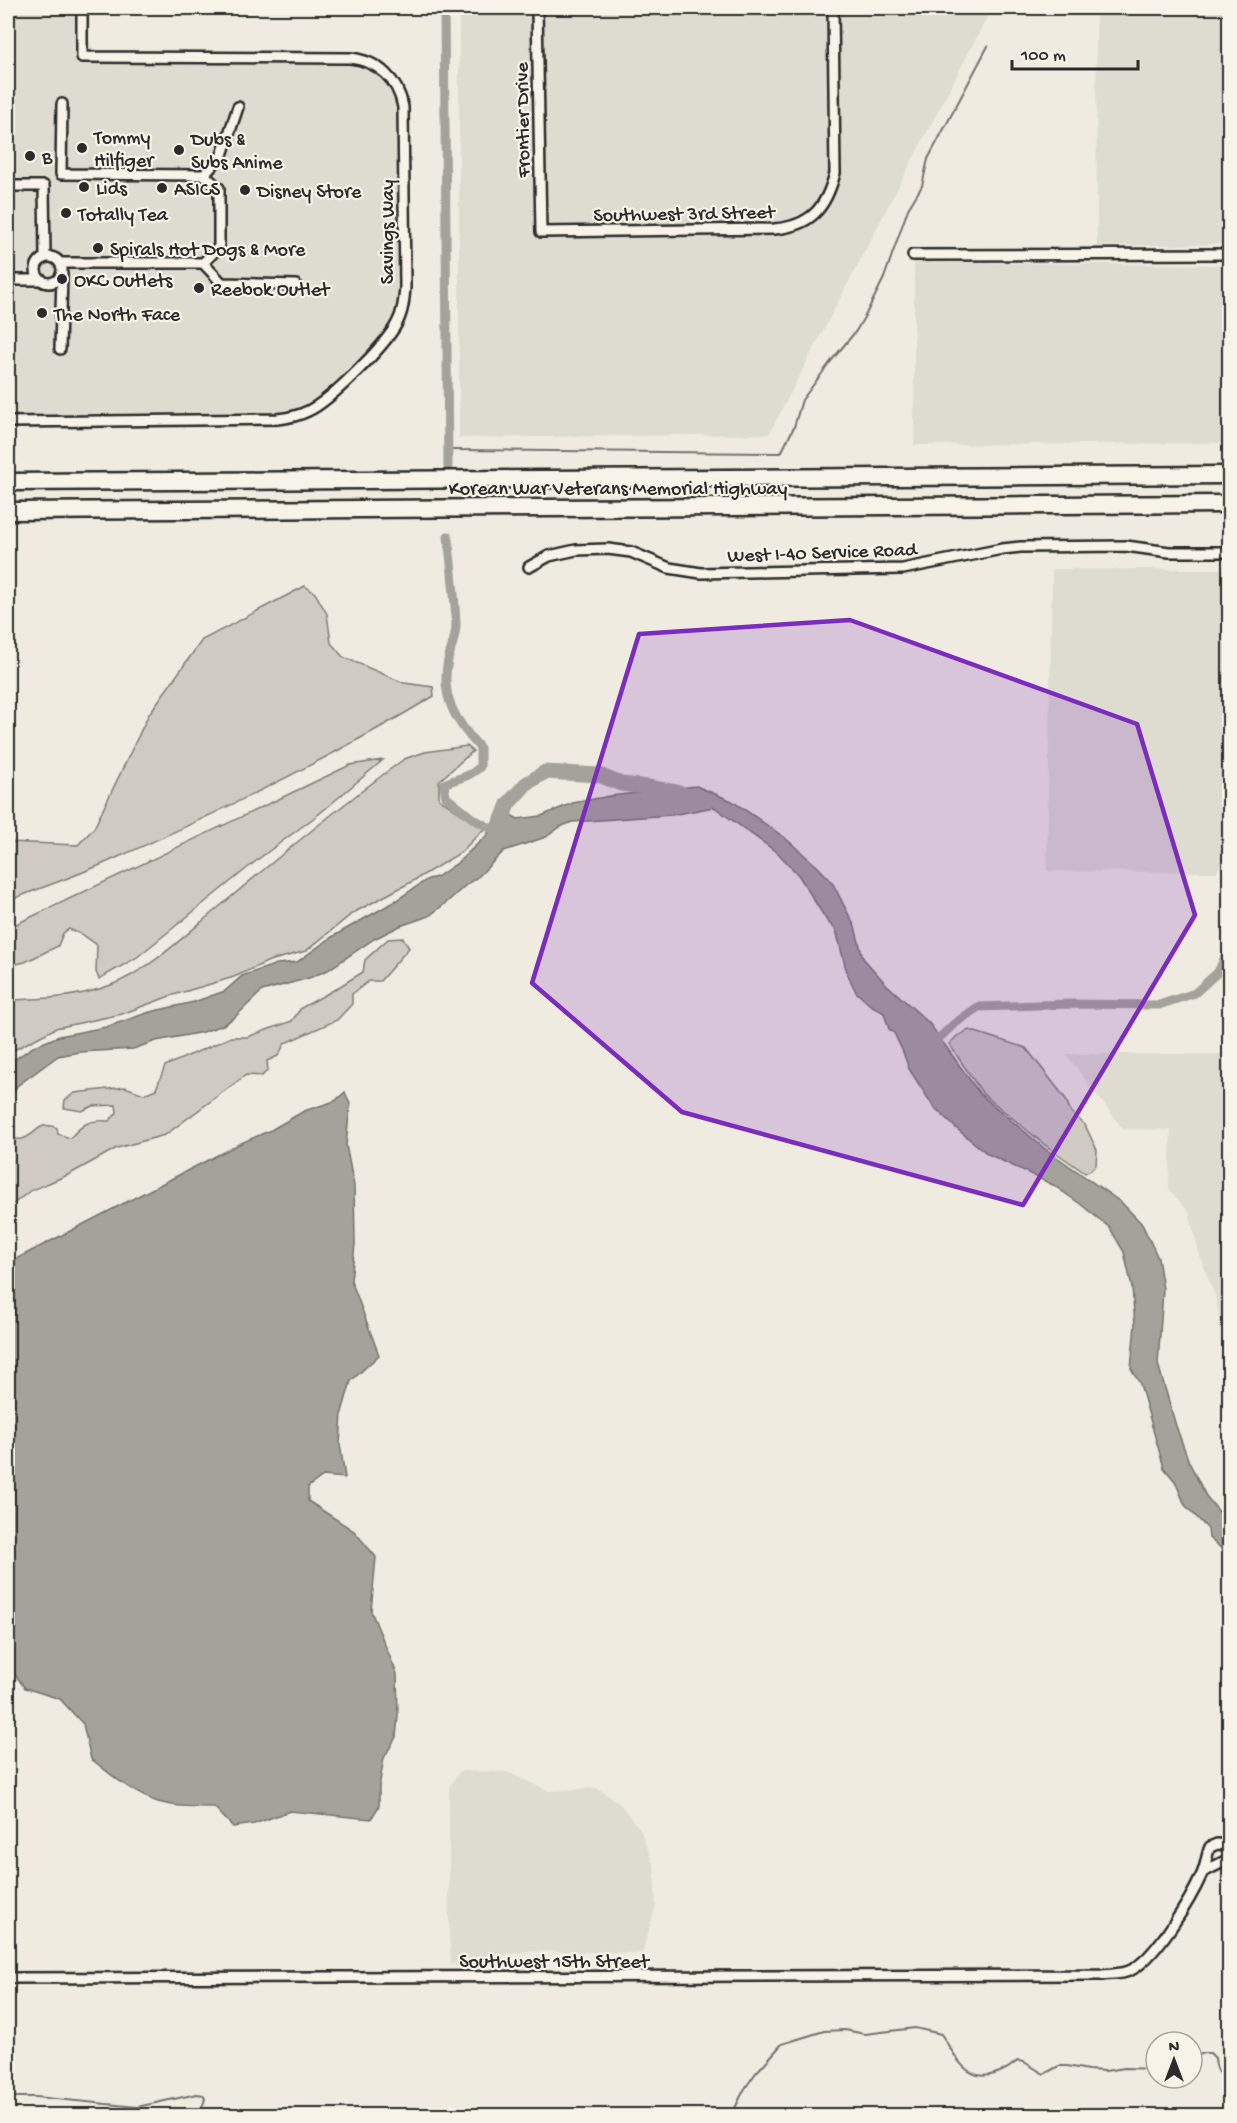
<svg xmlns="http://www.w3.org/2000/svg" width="1237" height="2123" font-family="'Gochi Hand',sans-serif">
<rect width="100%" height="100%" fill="#efebe0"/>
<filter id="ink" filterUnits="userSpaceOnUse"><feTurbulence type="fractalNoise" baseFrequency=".0167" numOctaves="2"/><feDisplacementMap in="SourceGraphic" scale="12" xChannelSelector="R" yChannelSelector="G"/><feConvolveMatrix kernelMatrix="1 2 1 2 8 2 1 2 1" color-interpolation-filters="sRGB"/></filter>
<g filter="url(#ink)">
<path fill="#dedbd1" d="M8,8h82l-1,32 3,7 5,3 256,1 15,4 17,8 12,13 9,15 4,15 1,192 -5,25 -8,12 -66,68 -16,12 -21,9 -20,3 -267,2z
M459,8h533l-223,426 -310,4z
M1096,8h133v236l-132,2z
M914,262l315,3v178l-315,2z
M1052,569h177l1,275 -13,28 -170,-1z
M1066,1054h163v310l-14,-68 -15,-39 -11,-45 -20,-23 2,-59 -48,-1z
M460,1771l47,1 42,19 48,-3 22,15 21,26 14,37 2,40 -14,47 -115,-2 -60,12 -16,1 -2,-29v-148z"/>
<path fill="#cfcbc2" stroke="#7d7b76" stroke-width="1.5" d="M305,586l10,7 12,21 4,29 12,14 61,26 29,4 1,9c-105,63 -217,118 -329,167 -32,14 -65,25 -97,38v-59l70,3 16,-17 55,-114 53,-74z
M467,746l6,5 -34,30v18l45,30 -24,24 -47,28 -60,32 -47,38 -37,10 -35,16 -64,19 -48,18 -66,14 -48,25v-53c35,-1 69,-2 103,-15 43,-17 78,-54 114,-83 58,-49 117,-97 179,-143l21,-7z
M383,760l-64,54 -58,43 -125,101 -37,21 -3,-7 1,-27 -14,-10 -14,-6 -6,4 -5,13 -33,16 -17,4v-38l342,-163z
M403,938l6,10 -29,33h-11l-17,13v10l-15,16 -52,23 -7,13 -11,5 1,9 -6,6 -16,-1 -81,60 -48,13 -47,26 -40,17 -22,17v-70c4,0 10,2 14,1 16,-5 16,-19 35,-11l1,6 12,4c13,-14 19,-19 39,-17l8,-8 -1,-8 -23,1 -11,5 -18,-3 1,-8 10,-7 50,-6 19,7 12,-5 9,-23 66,-29h16l45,-16 9,-13 31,-17 31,-19 2,-12 23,-21z
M969,1030l57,18 39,50 6,14 14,13 8,17 4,8 -1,15 -5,5 -6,3 -40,-28 -62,-51 -34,-50 8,-8z"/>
<path fill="#a4a29a" stroke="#74726e" stroke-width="1.5" d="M696,786l36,15 52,36 34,30 14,15 23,45 8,31 22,25 44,40 51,71 64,54 78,55 20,21 16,34 5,31 -5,75 18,62 13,36 17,34 23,28v31l-20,-17 -1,-9 -23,-24 -10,-24 -11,-13 -24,-84 -9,-16 4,-43 -3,-38 -8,-35 -14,-24 -31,-25 -26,-18 -65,-31 -31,-25 -24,-23 -24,-37 -6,-17 -9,-19 -5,-4 -5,-16 -15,-9 -13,-12 -9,-19 -11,-43 -9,-9 -28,-45 -20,-22 -65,-47 -42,8 -100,7 -12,5 -14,10 -42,14 -25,25 -13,9 -20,18 -17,13 -29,10 -26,13 -46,31 -19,8 -47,13 -28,27 -11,7 -20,7 -47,9 -23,8 -53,3 -22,4 -41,30 -9,17v-39l25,-17 26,-11 47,-9 44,-15 44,-10 31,-11 17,-15 35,-12 20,-2 35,-25 60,-34 36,-24 9,-2 20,-14 30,-28 13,-26 18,10 23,-3 32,-13 37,-7z
M345,1092l5,12 -4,41 8,41 1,58 -4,36 28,75 -28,26 -9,31 -2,32 5,34 -22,-2 -15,11v14l46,30 22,26 -5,54 26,63 1,42 -2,21 -12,21 -5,29v19l-8,13 -81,-8 -36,13 -21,3 -19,-20c-19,0 -38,0 -56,-5 -25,-8 -46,-27 -67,-43l-8,-35 -23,-25 -35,-11 -17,-23v-402l231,-119 32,-14 33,-19 31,-10z"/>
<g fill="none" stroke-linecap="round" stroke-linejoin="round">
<path stroke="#74726e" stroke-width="2" d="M448,450l333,3 13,-26 8,-27 30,-40 24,-29 10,-17 18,-36 24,-69 14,-23 6,-27 60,-113
M1192,2058l12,-5h6l5,5c1,12 3,17 15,21
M8,2097h28l101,10 60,-13 6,1 2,4 -6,17
M731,2116l13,-26 11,-16 27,-30 42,-13 21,-1 20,4 50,-6 26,6c18,27 28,55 65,35 5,-2 7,-6 12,-8l6,1 20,12 15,-8h8l21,4 17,1 20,-3 31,1"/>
<path stroke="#a4a29a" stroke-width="9" d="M444,8l4,458
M448,536c3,29 7,59 8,88 0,13 -5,24 -8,36 -8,37 8,62 32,88v19c-13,12 -21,10 -36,17l2,13 26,21 25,14
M933,1044l21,-20 24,-17 92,-3 89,1 36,-12 23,-21 12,-25"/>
<path stroke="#a4a29a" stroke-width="15" d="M498,830l10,-26 18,-20 19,-12 54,3 22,9 27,3 33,6"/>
<g stroke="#2b2b2b" stroke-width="14">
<path id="street" d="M537,8l4,224 233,-3c37,-3 52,-21 61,-56l-2,-165
M62,104l-1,70 143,1
M8,186h36l1,71
M913,255l317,-1
M36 270a13 13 0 1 1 26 0a13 13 0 1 1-26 0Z
M61,263h142l19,20 74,2
M203,263l16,-16v-59l-15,-13 18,-20 16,-48
M8,280h34
M60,349l2,-75
M8,422l269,-3c11,-1 21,-3 31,-8 22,-10 78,-66 89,-88 6,-11 7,-23 8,-36l-2,-180c-5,-27 -24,-46 -53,-49l-268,-1v-49
M529,567l20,-11 27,-6 32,-1 23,3 38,16 32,5 202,-4 99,-20 19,-2 105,-1 43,6h61
M1203,1872l26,-13 1,-5
M8,1978l1094,-3c9,-1 19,-1 27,-4 25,-10 62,-72 73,-97 4,-8 4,-18 8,-27l7,-3 8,1 5,6"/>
</g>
<g stroke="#2b2b2b" stroke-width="21">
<path id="highway" d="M8,482l1222,-7
M8,511l1222,-7"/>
</g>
<use href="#street" stroke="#f7f3e8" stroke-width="9"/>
<use href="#highway" stroke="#f7f3e8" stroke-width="16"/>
</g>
</g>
<path fill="#7b2cbf" fill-opacity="0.2" stroke="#7b2cbf" stroke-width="4.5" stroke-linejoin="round" d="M850,620l287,104 58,191 -172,290 -341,-93 -150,-129 107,-349z"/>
<g fill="#2b2b2b" stroke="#f7f3e8" stroke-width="2">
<circle cx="82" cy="148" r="6"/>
<circle cx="179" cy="150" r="6"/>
<circle cx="30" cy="156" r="6"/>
<circle cx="84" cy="187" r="6"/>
<circle cx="162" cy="188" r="6"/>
<circle cx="245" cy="190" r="6"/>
<circle cx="66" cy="213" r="6"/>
<circle cx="98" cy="248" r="6"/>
<circle cx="62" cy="279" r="6"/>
<circle cx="199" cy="288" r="6"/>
<circle cx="42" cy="313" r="6"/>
</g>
<g text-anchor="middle" stroke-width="4.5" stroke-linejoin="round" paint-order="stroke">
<g font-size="20" fill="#2b2b2b" stroke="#f7f3e8">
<text transform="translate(521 120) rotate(-91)" y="7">Frontier Drive</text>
<text transform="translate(684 212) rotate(-1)" y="7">Southwest 3rd Street</text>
<text transform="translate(386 232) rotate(-90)" y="7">Savings Way</text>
<text x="618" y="494">Korean War Veterans Memorial Highway</text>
<text transform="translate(822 551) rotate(-2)" y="7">West I-40 Service Road</text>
<text x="554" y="1967">Southwest 15th Street</text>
</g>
<g font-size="20" fill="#2b2b2b" stroke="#f7f3e8" text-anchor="start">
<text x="94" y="143">Tommy<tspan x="94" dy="23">Hilfiger</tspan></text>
<text x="191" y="145">Dubs &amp;<tspan x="191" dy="23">Subs Anime</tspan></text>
<text x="42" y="163">B</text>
<text x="96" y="194">Lids</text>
<text x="174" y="195">ASICS</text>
<text x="257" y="197">Disney Store</text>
<text x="78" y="220">Totally Tea</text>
<text x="110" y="255">Spirals Hot Dogs &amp; More</text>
<text x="74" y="286">OKC Outlets</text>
<text x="211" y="295">Reebok Outlet</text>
<text x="54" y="320">The North Face</text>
</g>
</g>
<rect width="1237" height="2123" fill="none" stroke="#f7f3e8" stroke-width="30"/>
<rect x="15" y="15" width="1207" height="2093" fill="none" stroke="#2b2b2b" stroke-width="2" filter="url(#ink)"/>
<g transform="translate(1174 2060)"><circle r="28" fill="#f7f3e8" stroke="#a5a39c" stroke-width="1.5"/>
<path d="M0-4.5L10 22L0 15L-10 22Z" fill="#2b2b2b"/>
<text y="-9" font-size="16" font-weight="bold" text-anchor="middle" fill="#2b2b2b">N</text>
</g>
<path d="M1012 60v9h126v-9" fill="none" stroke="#2b2b2b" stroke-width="3"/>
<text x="1021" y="60" font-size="18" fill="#2b2b2b" stroke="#f7f3e8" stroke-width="4.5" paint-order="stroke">100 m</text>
</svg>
